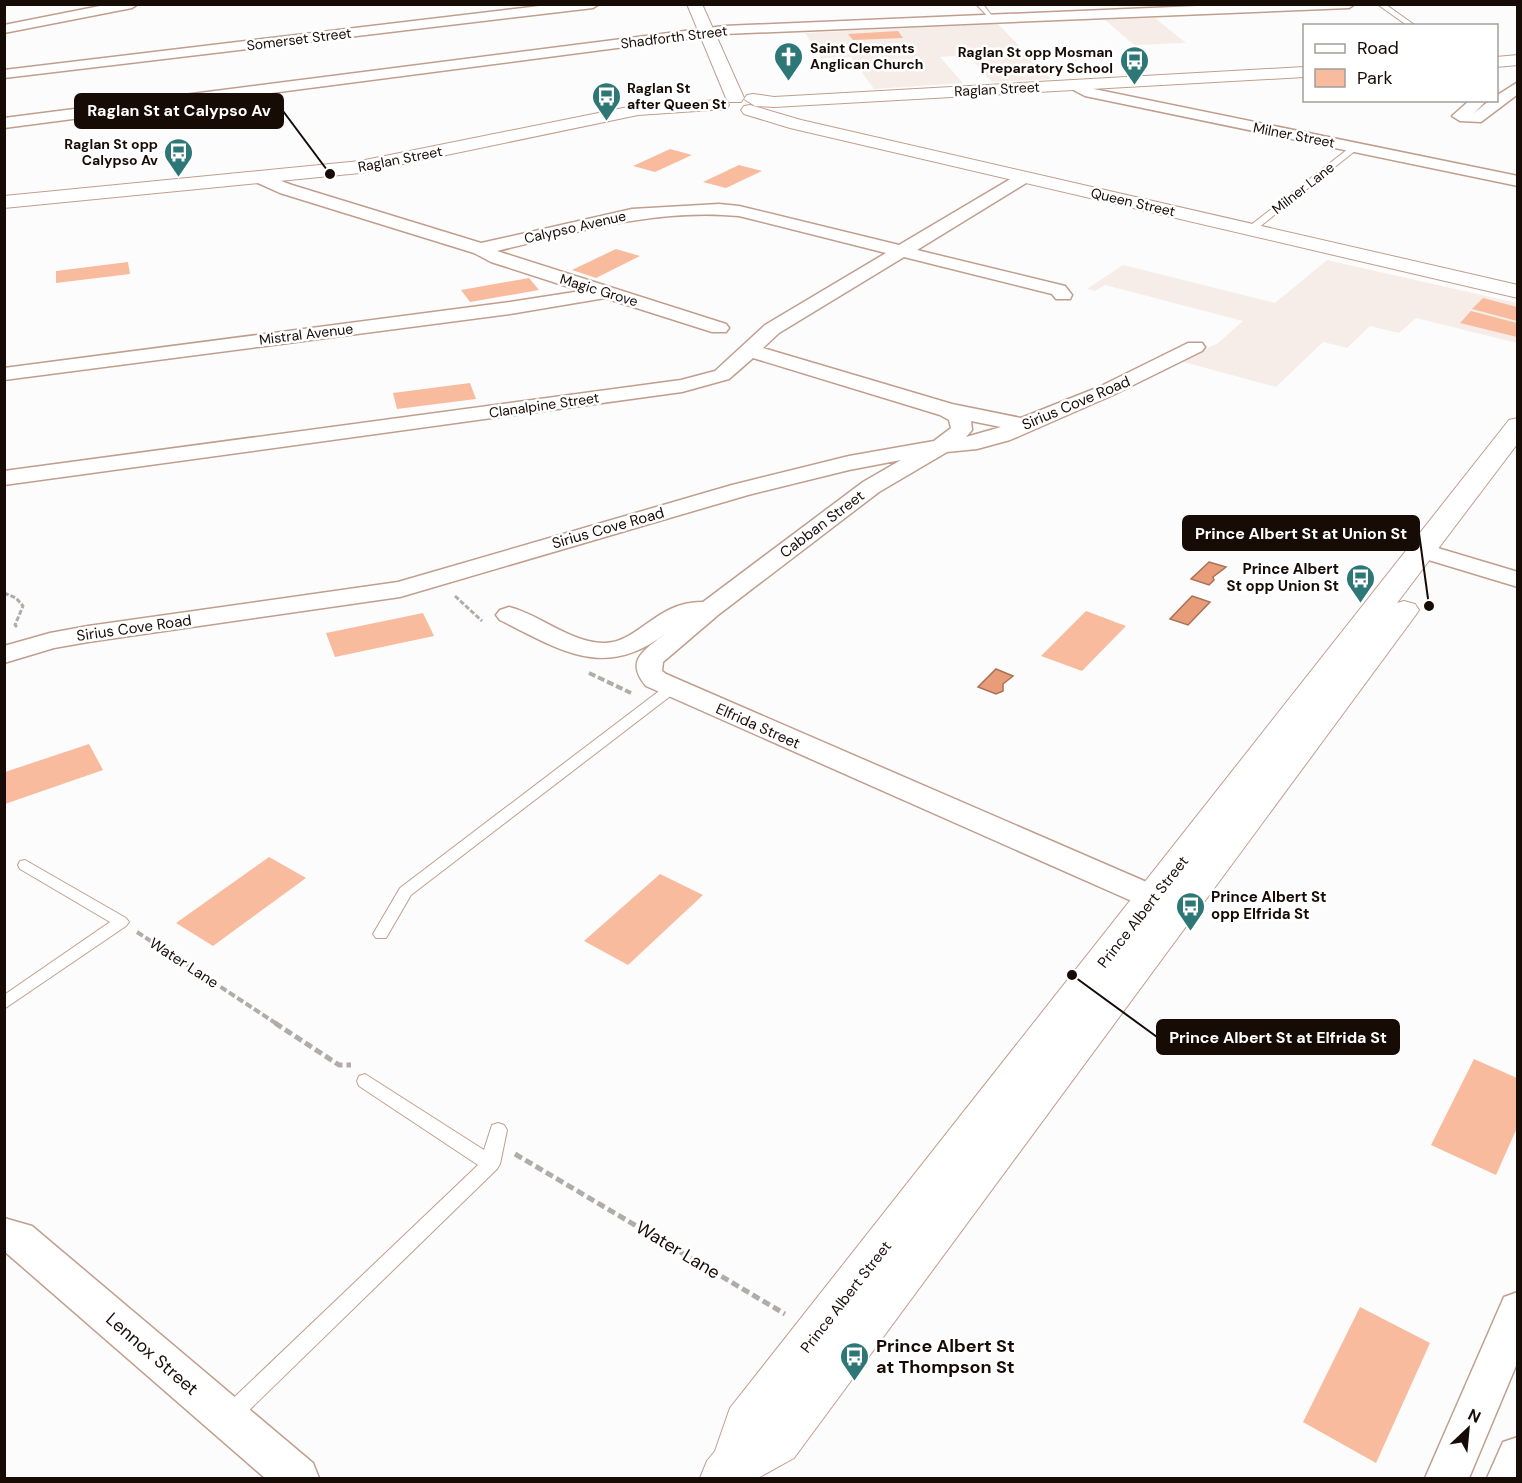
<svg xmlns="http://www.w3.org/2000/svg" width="1522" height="1483" font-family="'DM Sans',sans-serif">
	<rect width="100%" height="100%" fill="#fcfcfc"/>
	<g fill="#f6ede9">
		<polygon points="1155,18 1186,43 1134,45 1105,20"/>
		<polygon points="998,24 1051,79 992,82 968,55 940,57 963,83 874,89 851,57 821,58 805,33"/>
		<polygon points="1327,260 1517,303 1517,343 1416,318 1399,333 1370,326 1347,348 1323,342 1276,387 1180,361 1218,343 1243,321 1105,285 1095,291 1087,289 1123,265 1275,303"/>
	</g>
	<g fill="#f9bb9e">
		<polygon points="898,31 903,38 853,40 848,34"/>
		<polygon points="670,149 692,155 655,172 633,166"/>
		<polygon points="739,165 762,171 726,188 703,182"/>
		<polygon points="616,249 640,256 596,278 572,270"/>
		<polygon points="128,262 130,274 56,283 56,271"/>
		<polygon points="529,278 539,290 470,302 461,290"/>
		<polygon points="1483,298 1517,307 1517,321 1472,309"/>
		<polygon points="1471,311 1517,323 1517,337 1460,323"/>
		<polygon points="470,383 476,399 397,409 393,393"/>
		<polygon points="1086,611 1126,626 1082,671 1041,656"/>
		<polygon points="423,613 434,636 335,657 326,633"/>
		<polygon points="89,744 103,770 5,804 5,772"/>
		<polygon points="269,857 306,878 213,946 176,923"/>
		<polygon points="660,874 703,895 628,965 584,941"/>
		<polygon points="1474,1059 1517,1078 1517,1128 1496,1175 1431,1145"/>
		<polygon points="1360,1307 1430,1343 1376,1463 1303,1422"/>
	</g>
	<g fill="#e99c78" stroke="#aa7056" stroke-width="1.5">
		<polygon points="1209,562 1226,567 1213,577 1214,580 1209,585 1191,579"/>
		<polygon points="1192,596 1210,602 1188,625 1170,619"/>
		<polygon points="996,669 1013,676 1003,684 1003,691 996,694 978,687"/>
	</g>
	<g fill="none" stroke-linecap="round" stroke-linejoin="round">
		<defs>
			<g id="lane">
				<polygon points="976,4 983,4 995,20 991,20"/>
				<polygon points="1377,4 1385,4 1416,26 1408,26"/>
				<polygon points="1353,145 1360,147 1253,232 1247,232 1247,228"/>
				<polygon points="672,684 678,688 677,691 411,895 386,938 376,938 373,934 400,888 667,685"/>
				<polygon points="25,860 126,918 129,922 126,926 4,1009 4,995 110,922 20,869 18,865 20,861"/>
				<polygon points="365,1074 484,1150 492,1125 498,1123 504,1125 507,1130 500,1164 497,1169 237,1422 230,1424 223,1422 220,1415 223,1408 478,1165 359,1086 357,1081 359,1076"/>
			</g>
			<g id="street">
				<polygon points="110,4 138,4 132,8 4,33 4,25"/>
				<polygon points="556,4 599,4 593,8 4,78 4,70"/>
				<polygon points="1244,4 1355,4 1349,8 724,34 4,128 4,118 724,26"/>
				<polygon points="1071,81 1089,88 1518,176 1518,186 1085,96 1064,85 1066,82"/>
				<polygon points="1518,82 1518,94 1481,122 1460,121 1452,116 1470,100 1487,100 1473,114 1490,100 1496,100 1496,96"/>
				<path d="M257,172L292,185L481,243L632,209L719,204L739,206L899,245L1019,174H1031L1033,177L1031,180L917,250L1065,286L1072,295L1070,299H1056L1052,294L904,257L779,333L763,348L952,404L1021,418L1099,387L1188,343H1202L1205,347L1202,351L1113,395L1010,440L977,449L947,452L879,492L718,615L663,662L662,671L666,674L1165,890L1170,898L1165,906L1154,909L1143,906L646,686C624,660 645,650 666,633C605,681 560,650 500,620L496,615L500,610L509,607C541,615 569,642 603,643C638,644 656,601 703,602L863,482L901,460L849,470L748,495L400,597L88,642L54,648L4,663V646L50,633L88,626L398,582L732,485L849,456L934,441L951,428L949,420L940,415L753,358L729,379L682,392L4,485V471L681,380L715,371L765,325L886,253L739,216C657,208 576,232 497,251L726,324L729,328L726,332H712L605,298L510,314L4,380V368L510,302L581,291L491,262L474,253L280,193L251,180L249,177L251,174ZM971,421L1001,427L966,437L972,430Z"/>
				<polygon points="1421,543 1518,572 1518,587 1412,555 1409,550 1412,545"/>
				<polygon points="4,1218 32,1226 313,1463 319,1478 265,1478 4,1251"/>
				<polygon points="1518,1292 1518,1361 1469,1478 1425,1478 1504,1297"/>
				<polygon points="1518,1437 1518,1478 1487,1478 1503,1442"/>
			</g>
			<g id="secondary">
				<polygon points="687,4 702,4 744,98 741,102 729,102 726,98"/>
				<polygon points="1518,55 1518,65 1496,67 1496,57"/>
				<polygon points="1304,67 1304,77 774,107 755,106 744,99 747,95 753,94 774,97"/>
				<polygon points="720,100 726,101 729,105 726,109 638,115 360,173 4,208 4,196 360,161 638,105"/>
				<polygon points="750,105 801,120 1518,285 1518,298 790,128 744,114 741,110 744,106"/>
				<polygon points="1518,418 1518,443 1397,603 1404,601 1415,604 1419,610 1415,616 794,1458 758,1478 700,1478 707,1461 715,1451 730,1408 1509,420"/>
			</g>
		</defs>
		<use href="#lane" stroke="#c09e8e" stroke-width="2"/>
		<use href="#street" stroke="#c09e8e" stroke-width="3"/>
		<use href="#secondary" stroke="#c09e8e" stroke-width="2"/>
		<g stroke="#b0acaa" stroke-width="3" stroke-dasharray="5 2" stroke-linecap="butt">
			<polyline points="4,593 16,598 23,606 15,625 17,627"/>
			<polyline points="455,596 482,621"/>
		</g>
		<g stroke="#b0acaa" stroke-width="4" stroke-dasharray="7 3" stroke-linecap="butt">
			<polyline points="589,673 631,693"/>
			<polyline points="137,932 277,1024"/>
		</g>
		<g stroke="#b0acaa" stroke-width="5" stroke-dasharray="8 4" stroke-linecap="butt">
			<polyline points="275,1023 339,1065 351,1065"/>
			<polyline points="515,1154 785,1314"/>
		</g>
		<use href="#lane" fill="#fff" fill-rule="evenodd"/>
		<use href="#street" fill="#fff" fill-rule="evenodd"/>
		<use href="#secondary" fill="#fff" fill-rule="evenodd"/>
	</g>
	<defs>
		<symbol id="church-pin" viewBox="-11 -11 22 30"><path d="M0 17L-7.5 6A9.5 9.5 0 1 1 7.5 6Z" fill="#2d7777" stroke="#fff"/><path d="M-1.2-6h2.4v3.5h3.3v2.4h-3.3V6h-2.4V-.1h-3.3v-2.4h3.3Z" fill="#fff"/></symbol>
		<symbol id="bus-pin" viewBox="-11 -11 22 30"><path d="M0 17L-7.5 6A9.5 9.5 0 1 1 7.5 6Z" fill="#2d7777" stroke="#fff"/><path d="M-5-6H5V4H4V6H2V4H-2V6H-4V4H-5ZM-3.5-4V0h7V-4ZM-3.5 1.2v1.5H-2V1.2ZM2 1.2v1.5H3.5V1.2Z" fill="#fff"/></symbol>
	</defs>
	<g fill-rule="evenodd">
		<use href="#church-pin" x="772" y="40" width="33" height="45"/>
		<use href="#bus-pin" x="1118" y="44" width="33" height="45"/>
		<use href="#bus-pin" x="590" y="80" width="33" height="45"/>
		<use href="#bus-pin" x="162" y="136" width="33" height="45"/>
		<use href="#bus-pin" x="1344" y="562" width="33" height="45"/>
		<use href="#bus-pin" x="1174" y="890" width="33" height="45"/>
		<use href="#bus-pin" x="838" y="1340" width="33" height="45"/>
	</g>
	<g text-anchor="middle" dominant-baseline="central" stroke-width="5" stroke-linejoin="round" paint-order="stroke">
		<g font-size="14" fill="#170b06" stroke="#fff">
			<text transform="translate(674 37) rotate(-7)">Shadforth Street</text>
			<text transform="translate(299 39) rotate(-7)">Somerset Street</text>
			<text transform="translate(997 89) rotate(-3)">Raglan Street</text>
			<text transform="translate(1294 135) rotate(11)">Milner Street</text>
			<text transform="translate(400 159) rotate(-11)">Raglan Street</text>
			<text transform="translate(1303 188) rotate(-38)">Milner Lane</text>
			<text transform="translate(1133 202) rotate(13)">Queen Street</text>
			<text transform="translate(575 227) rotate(-13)">Calypso Avenue</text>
			<text transform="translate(599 290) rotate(17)">Magic Grove</text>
			<text transform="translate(306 334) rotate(-7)">Mistral Avenue</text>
			<text transform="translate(544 405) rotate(-8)">Clanalpine Street</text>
		</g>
		<g font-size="14" font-weight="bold" fill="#170b06" stroke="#fff" text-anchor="start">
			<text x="810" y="48">Saint Clements<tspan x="810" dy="16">Anglican Church</tspan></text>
			<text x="1113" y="52" text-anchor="end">Raglan St opp Mosman<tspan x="1113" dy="16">Preparatory School</tspan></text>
			<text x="627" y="88">Raglan St<tspan x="627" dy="16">after Queen St</tspan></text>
			<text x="158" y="144" text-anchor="end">Raglan St opp<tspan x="158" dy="16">Calypso Av</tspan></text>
		</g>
		<g font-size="15" fill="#170b06" stroke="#fff">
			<text transform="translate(1076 403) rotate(-23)">Sirius Cove Road</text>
			<text transform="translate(822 524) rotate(-37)">Cabban Street</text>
			<text transform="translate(608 528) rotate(-16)">Sirius Cove Road</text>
			<text transform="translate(134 628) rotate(-8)">Sirius Cove Road</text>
			<text transform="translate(758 726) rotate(24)">Elfrida Street</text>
			<text transform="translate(1143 912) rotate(-52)">Prince Albert Street</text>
			<text transform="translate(184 963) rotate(33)">Water Lane</text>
			<text transform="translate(846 1297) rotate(-52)">Prince Albert Street</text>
		</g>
		<g font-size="15" font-weight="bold" fill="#170b06" stroke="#fff" text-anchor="end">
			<text x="1339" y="569">Prince Albert<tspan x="1339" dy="17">St opp Union St</tspan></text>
			<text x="1211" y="897" text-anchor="start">Prince Albert St<tspan x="1211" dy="17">opp Elfrida St</tspan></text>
		</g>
		<g font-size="18" fill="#170b06" stroke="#fff">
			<text transform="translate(678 1250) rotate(31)">Water Lane</text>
			<text transform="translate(152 1354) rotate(41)">Lennox Street</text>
		</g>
		<g font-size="18" font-weight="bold" fill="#170b06" stroke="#fff" text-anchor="start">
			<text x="876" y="1346">Prince Albert St<tspan x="876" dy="21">at Thompson St</tspan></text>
		</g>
	</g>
	<path fill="none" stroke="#170b06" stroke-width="2" d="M330 174L283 111M1429 606L1419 533M1072 975L1157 1037"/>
	<g fill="#170b06" stroke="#fff" stroke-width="2">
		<circle cx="330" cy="174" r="6"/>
		<circle cx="1429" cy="606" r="6"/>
		<circle cx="1072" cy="975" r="6"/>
	</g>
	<g fill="#170b06" stroke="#170b06" stroke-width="2">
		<rect x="75" y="94" width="208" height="34" rx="6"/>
		<rect x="1183" y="516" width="236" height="34" rx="6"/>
		<rect x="1157" y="1020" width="242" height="34" rx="6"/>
	</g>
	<g font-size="16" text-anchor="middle" font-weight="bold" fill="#fff">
		<text x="179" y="116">Raglan St at Calypso Av</text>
		<text x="1301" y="539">Prince Albert St at Union St</text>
		<text x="1278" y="1043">Prince Albert St at Elfrida St</text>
	</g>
	<rect width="1522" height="1483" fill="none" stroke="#170b06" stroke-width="12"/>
	<rect x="1303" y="24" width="195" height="78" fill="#ffffff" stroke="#a29d9b" stroke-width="1.5"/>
	<rect x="1315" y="44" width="30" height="9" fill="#ffffff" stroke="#a29d9b" stroke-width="1.5"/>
	<text x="1357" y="54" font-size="18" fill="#170b06">Road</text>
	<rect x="1315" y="69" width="30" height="18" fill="#f9bb9e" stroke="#a29d9b" stroke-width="1.5"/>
	<text x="1357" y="84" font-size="18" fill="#170b06">Park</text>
	<g transform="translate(1468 1429) rotate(26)" stroke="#ffffff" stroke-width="4.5" paint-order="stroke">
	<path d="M0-4.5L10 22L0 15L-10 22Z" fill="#170b06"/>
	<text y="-9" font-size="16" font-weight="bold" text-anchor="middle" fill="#170b06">N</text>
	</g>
</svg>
